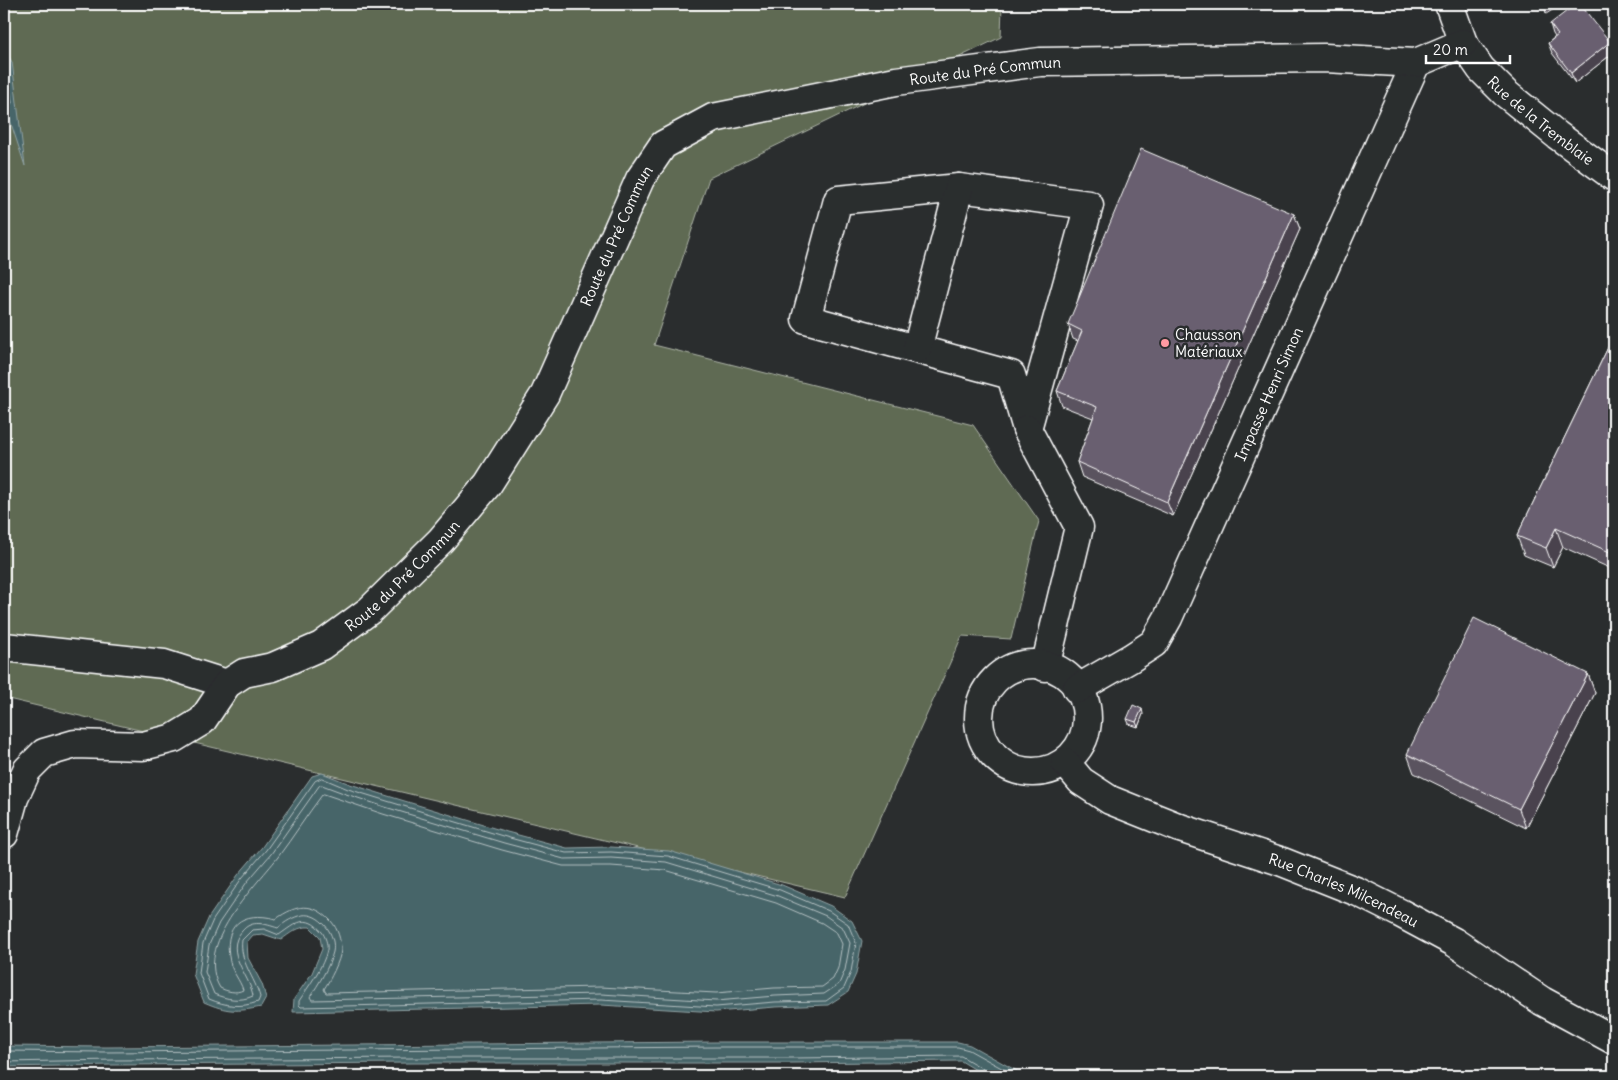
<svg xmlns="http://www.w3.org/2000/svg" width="1618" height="1080" font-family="Delius,sans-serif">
	<rect width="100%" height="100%" fill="#2a2d2e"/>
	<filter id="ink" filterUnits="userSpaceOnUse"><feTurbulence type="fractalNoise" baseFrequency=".02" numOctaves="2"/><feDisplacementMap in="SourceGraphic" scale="10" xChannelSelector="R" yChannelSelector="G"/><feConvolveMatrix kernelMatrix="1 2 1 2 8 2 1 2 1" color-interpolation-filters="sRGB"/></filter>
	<g filter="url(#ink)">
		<polygon fill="#5e6a52" stroke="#aeb4a8" points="4,4 1002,4 1001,37 709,178 654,345 973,425 1039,521 1011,639 962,636 845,897 4,698"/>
		<g fill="#476569" stroke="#91a3a5">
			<polygon points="4,49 12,62 25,166 4,102"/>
			<path d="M322,773L350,784L388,796L507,832L567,848L611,847L669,851L782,885L831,906L852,921L862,941L856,974L848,992L828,1005L775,1007L716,1012L601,1005L293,1012L294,999L312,973L322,949L320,937L310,927C299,926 290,933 281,940L263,934L253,935L247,942L248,958L262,984L266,998L261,1007C237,1012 227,1012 204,1002L193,974L198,942L209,917L238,875L262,847L312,776Z"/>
			<polygon points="716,1042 958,1042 970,1045 1026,1076 986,1076 961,1061 793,1063 415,1063 114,1065 4,1067 4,1046 106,1047"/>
		</g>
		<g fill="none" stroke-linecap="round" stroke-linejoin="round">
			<g stroke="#b5c1c3" stroke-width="1">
				<polyline points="4,58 7,64 12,103 10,105 4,104"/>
				<path d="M322,778L348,789L387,801L506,837L566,853L611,852L668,856L780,890L829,911L848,924L856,943L851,972L844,988L826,1001L775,1002L716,1007L601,1000L301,1007L299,1005V1001C308,987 324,966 327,950C328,944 325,936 322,932C306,913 296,923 279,935L264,929L252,930L242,940C239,961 255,978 260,997L258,1002C240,1008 226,1006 209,999L199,973L203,943L213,920L242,878L266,850L315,781Z"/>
				<path d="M322,785L346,794L385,807L504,843L564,859L611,858L666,862L778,896L826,916L843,928L850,943L845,970L839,984L824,994L775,996L716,1001L601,994L312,1000L310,997C319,983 329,968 333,952C337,935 320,912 302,915C293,917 285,922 278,928C265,924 252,919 242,931C223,952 250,975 253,996C240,1002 226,999 214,994L205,972L209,945L219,923L247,882L271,854L319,786Z"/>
				<path d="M324,794L383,814L502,850L563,866H611L665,870L776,903L822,923L837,933L842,944L838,968L833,979L822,987L774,988L716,993L600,987L326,993L324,989C330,980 340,961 341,950C341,940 338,929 331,921C313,902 297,904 276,919C242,910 222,925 230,962C232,972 240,980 243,990C236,994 226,991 220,988C194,945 253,889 278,857C293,837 307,815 322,795Z"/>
				<polyline points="4,1051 106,1052 716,1047 958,1047 969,1050 1016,1076"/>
				<polyline points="4,1062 114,1060 414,1058 793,1058 961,1056 985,1070 988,1076"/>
			</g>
			<defs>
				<g id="minor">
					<path id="s1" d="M1449,4L1463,43L1481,69L1505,93L1557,135L1614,177"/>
					<polygon points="959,188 1089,205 1027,429 1011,375 806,319 838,200"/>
					<polyline points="917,349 959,188"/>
					<polyline points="1027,429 1079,527 1045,667"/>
					<polyline points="4,647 164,664 227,684"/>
					<circle cx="1033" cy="718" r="54"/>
					<path id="s2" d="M1077,689L1131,658L1154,643L1168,618L1416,63"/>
					<path id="s3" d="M1065,762L1081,781L1110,800L1180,828L1280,861L1358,892L1400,913L1454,942L1542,1001L1614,1040"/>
					<path id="s4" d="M4,834L14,798L27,770L44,753L75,744L143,746L174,738L202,721L227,684L244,673L273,667L321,646L370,610L441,540L488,484L545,394L640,179L663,145L713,118L896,81L1040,62L1325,58L1416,63L1463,43"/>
				</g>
			</defs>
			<use href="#minor" stroke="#fff" stroke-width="31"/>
			<use href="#minor" stroke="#2a2d2e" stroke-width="28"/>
		</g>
		<g fill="#5a525f" stroke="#fff">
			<polygon points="1550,24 1613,53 1575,83 1552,53 1548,43 1555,37 1553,34"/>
			<polygon points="1294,214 1300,229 1173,516 1082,477 1077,462 1093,418 1062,406 1057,391 1078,341 1073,339 1068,324"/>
			<polygon points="1614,335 1614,570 1563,547 1553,567 1524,555 1517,536"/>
			<polygon points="1588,674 1595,693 1526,828 1414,773 1407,754"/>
			<polygon points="1143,714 1138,727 1129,724 1127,719"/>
		</g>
		<g fill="#4a424e" stroke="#fff">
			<polygon points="1552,4 1562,4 1546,14 1545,8"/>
			<polygon points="1610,42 1613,53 1575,83 1571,73"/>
			<polygon points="1294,214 1300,229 1173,516 1167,502"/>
			<polygon points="1614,513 1614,530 1611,520"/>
			<polygon points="1556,528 1563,547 1553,567 1546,548"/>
			<polygon points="1588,674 1595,693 1526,828 1519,809"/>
			<polygon points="1142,709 1143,714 1138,727 1136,722"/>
		</g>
		<g fill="#695f6f" stroke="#fff">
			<polygon points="1542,4 1552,4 1545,8"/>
			<polygon points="1576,4 1580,4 1610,42 1571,73 1548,43 1558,35 1550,24"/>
			<polygon points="1141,149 1294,214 1167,502 1077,462 1097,407 1057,391 1082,331 1068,324"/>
			<polygon points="1614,335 1614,513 1611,520 1614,522 1614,554 1556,528 1546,548 1517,536"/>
			<polygon points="1474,618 1588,674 1519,809 1407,754"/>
			<polygon points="1133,705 1142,709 1136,722 1127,719"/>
		</g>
	</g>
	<circle fill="#ff9aa2" stroke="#2a2d2e" stroke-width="2" cx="1165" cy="343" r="5"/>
	<g text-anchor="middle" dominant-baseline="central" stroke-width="5" stroke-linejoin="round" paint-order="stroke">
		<g font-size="15" fill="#fff" stroke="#2a2d2e">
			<text stroke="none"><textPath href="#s4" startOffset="1354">Route du Pré Commun</textPath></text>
			<text stroke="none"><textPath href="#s1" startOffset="152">Rue de la Tremblaie</textPath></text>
			<text stroke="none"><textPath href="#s4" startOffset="918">Route du Pré Commun</textPath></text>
			<text stroke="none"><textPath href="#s2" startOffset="364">Impasse Henri Simon</textPath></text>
			<text stroke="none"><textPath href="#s4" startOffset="512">Route du Pré Commun</textPath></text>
			<text stroke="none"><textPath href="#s3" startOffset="310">Rue Charles Milcendeau</textPath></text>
		</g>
		<g font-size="15" fill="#fff" stroke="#2a2d2e" text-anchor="start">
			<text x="1175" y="334">Chausson<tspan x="1175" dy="17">Matériaux</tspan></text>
		</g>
	</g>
	<rect width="1618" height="1080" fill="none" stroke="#2a2d2e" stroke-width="20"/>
	<rect x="10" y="10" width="1598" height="1060" fill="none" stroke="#fff" stroke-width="2" filter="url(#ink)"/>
	<path d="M1426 55v8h84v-8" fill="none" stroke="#ffffff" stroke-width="2.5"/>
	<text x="1433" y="55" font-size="15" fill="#ffffff" stroke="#2a2d2e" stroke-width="4" paint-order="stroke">20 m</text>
</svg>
